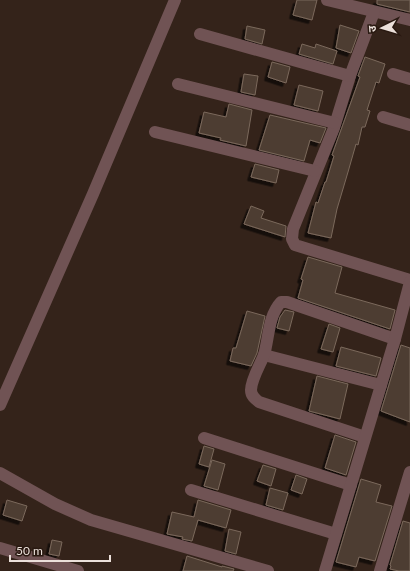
<svg xmlns="http://www.w3.org/2000/svg" width="410" height="571" font-family="Lato,'Noto Sans Devanagari',sans-serif">
	<defs>
		<filter id="shadow"><feDropShadow dx="-3.5" dy="3.5" stdDeviation="0" flood-color="#0009"/></filter>
	</defs>
	<rect width="100%" height="100%" fill="#34231a"/>
	<g fill="#4d3d31" stroke="#7b695c" filter="url(#shadow)">
		<polygon points="297,0 317,0 312,20 293,15"/>
		<polygon points="377,0 410,0 410,12 377,4"/>
		<polygon points="340,25 359,31 351,53 336,48"/>
		<polygon points="247,26 265,30 262,44 245,39"/>
		<polygon points="302,44 315,48 316,44 337,51 333,64 299,54"/>
		<polygon points="365,57 385,64 379,83 376,82 367,110 370,111 365,127 362,127 358,145 356,144 348,172 337,209 331,238 308,233 316,202 318,203 325,182 326,182 334,156 332,155 360,77 358,76"/>
		<polygon points="272,62 290,67 286,83 268,77"/>
		<polygon points="244,74 258,76 255,95 241,92"/>
		<polygon points="299,85 323,91 318,111 294,105"/>
		<polygon points="229,104 252,110 246,146 220,140 221,138 199,133 204,112 226,117"/>
		<polygon points="270,115 326,128 320,143 310,140 304,161 259,150"/>
		<polygon points="255,164 279,170 276,183 251,177"/>
		<polygon points="251,206 264,211 261,218 286,226 285,237 244,224"/>
		<polygon points="308,257 342,267 335,293 395,310 390,329 298,298 303,280 301,279"/>
		<polygon points="285,310 294,312 289,331 277,328 280,317"/>
		<polygon points="247,311 265,316 257,353 251,366 230,361 233,348 236,348"/>
		<polygon points="329,324 340,328 333,352 321,349"/>
		<polygon points="401,345 410,348 410,422 381,411"/>
		<polygon points="341,347 381,358 376,376 336,366"/>
		<polygon points="317,376 348,384 340,419 309,411"/>
		<polygon points="335,435 356,442 346,475 325,468"/>
		<polygon points="204,446 214,449 209,467 199,464"/>
		<polygon points="212,460 225,464 218,490 204,486"/>
		<polygon points="263,465 276,469 271,486 257,481"/>
		<polygon points="296,475 307,479 302,494 291,490"/>
		<polygon points="361,479 381,485 376,502 392,506 375,561 359,557 356,567 336,562"/>
		<polygon points="270,488 288,493 283,510 266,505"/>
		<polygon points="7,500 27,506 22,521 3,515"/>
		<polygon points="198,500 231,510 226,528 198,520 192,541 182,539 183,537 167,534 172,512 194,517"/>
		<polygon points="403,521 410,523 410,571 399,571 390,569 391,566 390,565"/>
		<polygon points="229,529 241,532 236,554 225,551"/>
		<polygon points="52,540 62,542 59,556 49,554"/>
		<polygon points="187,556 222,567 222,566 234,569 233,571 183,571"/>
	</g>
	<g fill="none" stroke-linecap="round" stroke-linejoin="round">
		<g stroke="#705354" stroke-width="12">
			<polyline points="327,0 410,20"/>
			<polyline points="374,12 350,76 334,128 293,229 292,239 295,245 308,249 410,280"/>
			<polyline points="200,34 350,76"/>
			<polyline points="393,74 410,79"/>
			<polyline points="178,84 335,123"/>
			<polyline points="383,117 410,125"/>
			<polyline points="155,132 315,171"/>
			<polyline points="264,355 381,385"/>
			<polyline points="0,405 93,194 175,0"/>
			<path d="M365,437L259,402C255,399 251,396 251,390C251,380 260,365 264,355C269,338 268,316 281,302H287L395,339"/>
			<polyline points="204,438 351,485"/>
			<polyline points="0,473 55,504 91,520 268,571"/>
			<polyline points="191,490 336,534"/>
			<polyline points="0,548 78,571"/>
			<polyline points="325,571 395,339 410,282"/>
			<polyline points="380,571 410,472"/>
		</g>
	</g>
	<g transform="translate(382 28) rotate(265)" stroke="#291911" stroke-width="3" paint-order="stroke">
	<path d="M0-3L7 15L0 10L-7 15Z" fill="#ebe0da"/>
	<text y="-6" font-size="11" font-weight="bold" text-anchor="middle" fill="#ebe0da">उ</text>
	</g>
	<path d="M10 555v6h100v-6" fill="none" stroke="#ebe0da" stroke-width="2"/>
	<text x="16" y="555" font-size="12" fill="#ebe0da" stroke="#291911" stroke-width="3" paint-order="stroke">50 m</text>
</svg>
